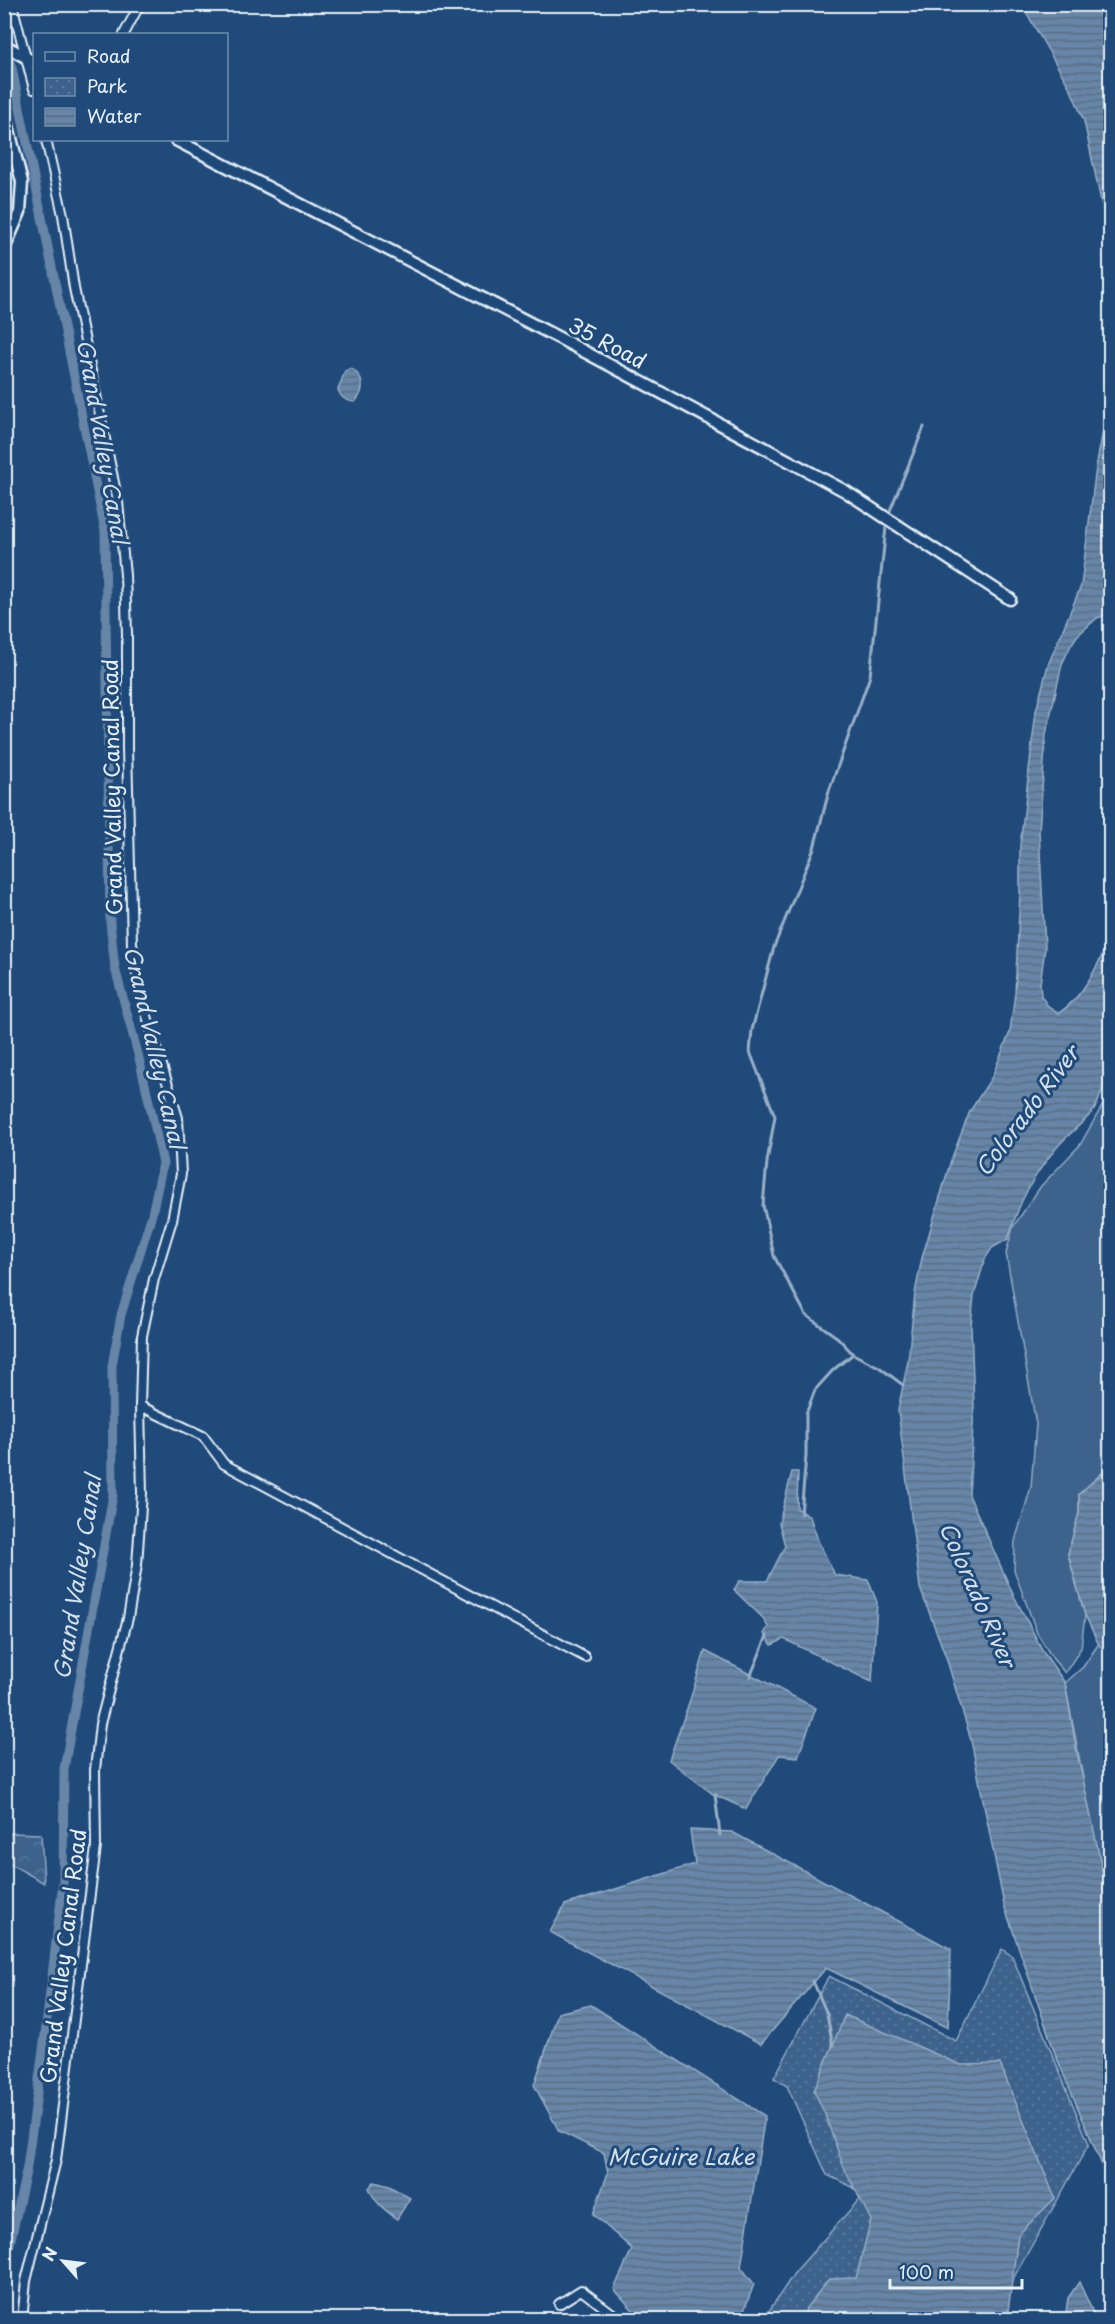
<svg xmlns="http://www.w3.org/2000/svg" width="1115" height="2324" font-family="'Playpen Sans',sans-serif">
	<defs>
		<pattern id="forest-crowns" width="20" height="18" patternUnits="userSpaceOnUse" patternTransform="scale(1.5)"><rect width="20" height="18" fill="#3c628c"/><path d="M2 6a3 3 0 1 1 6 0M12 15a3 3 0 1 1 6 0" fill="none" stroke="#58799d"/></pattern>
		<pattern id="park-dots" width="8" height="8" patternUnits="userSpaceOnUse" patternTransform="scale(1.5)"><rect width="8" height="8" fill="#3c628c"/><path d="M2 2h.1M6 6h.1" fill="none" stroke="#58799d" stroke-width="1.8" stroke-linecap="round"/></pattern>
		<pattern id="water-rules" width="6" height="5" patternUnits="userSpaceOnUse" patternTransform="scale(1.5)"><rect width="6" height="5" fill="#6685a7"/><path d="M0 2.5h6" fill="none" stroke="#596d82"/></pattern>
	</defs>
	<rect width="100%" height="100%" fill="#1f4a7a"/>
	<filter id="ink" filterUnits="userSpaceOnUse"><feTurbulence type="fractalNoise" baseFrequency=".0167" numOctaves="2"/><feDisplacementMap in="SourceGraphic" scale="12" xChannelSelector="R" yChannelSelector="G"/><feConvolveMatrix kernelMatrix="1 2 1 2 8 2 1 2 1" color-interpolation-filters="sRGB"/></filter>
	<g filter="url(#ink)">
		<g fill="#3c628c" stroke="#92aac2" stroke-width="1.5">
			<polygon points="1110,1092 1110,1466 1079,1494 1079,1513 1068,1554 1085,1615 1081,1648 1065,1673 1053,1659 1037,1633 1014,1570 1015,1541 1031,1487 1036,1424 1006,1253 1013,1227 1041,1186 1080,1145"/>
			<polygon points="1100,1642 1110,1651 1110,1888 1104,1877 1092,1825 1065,1683 1083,1667"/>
		</g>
		<polygon fill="url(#forest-crowns)" stroke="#92aac2" stroke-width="1.5" points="11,1833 41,1834 44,1883 5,1861 5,1847"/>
		<polygon fill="url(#park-dots)" stroke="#92aac2" stroke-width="1.5" points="1002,1949 1012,1956 1089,2144 1009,2286 1004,2319 763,2320 795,2272 865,2193 827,2175 787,2086 774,2078 829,1976 956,2041"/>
		<g fill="url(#water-rules)" stroke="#9ab0c7" stroke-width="1.5">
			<polygon points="1022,5 1094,5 1110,35 1110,277 1105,220 1084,121 1071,90"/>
			<path d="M1110,286V614L1097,618L1077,636L1071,645L1062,664L1046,734L1039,831L1045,948L1040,984L1041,996L1048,1006L1059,1013C1083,998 1099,963 1110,938V1072C1103,1083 1100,1101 1094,1110C1084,1123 1069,1133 1058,1146C1033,1175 1019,1202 1008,1239L992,1248L985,1259L974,1296L971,1325L974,1407L969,1495L1013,1594L1044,1653L1065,1683L1076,1747L1110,1906V2184L1056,2056L1004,1905L971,1740L946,1657L920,1588L898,1410L908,1361L915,1293L922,1258L951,1160L970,1111L992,1077L1010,1032L1015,993L1020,893V846L1036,711L1048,665L1081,586L1096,467L1103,431L1109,348Z"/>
			<path d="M351,368C364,377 366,390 355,402C346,401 342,399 338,390L345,371Z"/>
			<polygon points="1110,1466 1110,1655 1099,1645 1085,1615 1068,1554 1079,1513 1079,1494"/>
			<polygon points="792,1472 798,1472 797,1508 810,1517 819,1543 835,1575 868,1580 877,1602 872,1682 784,1639 772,1645 764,1634 768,1627 763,1618 734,1590 739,1581 767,1581 785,1546 779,1523"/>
			<polygon points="705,1651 816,1708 798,1757 779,1755 746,1809 713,1794 669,1760 691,1697"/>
			<polygon points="690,1830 732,1832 951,1949 948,2028 826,1968 761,2044 550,1932 565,1905 695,1864"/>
			<polygon points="591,2005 765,2116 741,2267 754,2284 741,2319 641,2319 614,2289 632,2249 593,2214 608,2173 604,2153 559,2131 534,2085 558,2013"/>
			<polygon points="845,2015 961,2065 1000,2064 1055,2198 1018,2235 1007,2319 803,2319 806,2308 829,2279 856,2278 871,2220 844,2168 824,2112 814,2091"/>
			<path d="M374,2182L389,2186L410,2198L397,2219C385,2210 375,2203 369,2188Z"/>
			<polygon points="1079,2282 1096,2319 1065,2319 1068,2298"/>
		</g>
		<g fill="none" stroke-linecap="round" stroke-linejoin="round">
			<g stroke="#9ab0c7" stroke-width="3">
				<polyline points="903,1385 879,1367 853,1354 838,1338 806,1315 774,1256 763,1205 767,1162 775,1116 750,1052 752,1030 774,947 814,848 829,791 870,676 887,518 924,427"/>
				<polyline points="801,1514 806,1456 806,1414 815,1390 833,1370 853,1354"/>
				<polyline points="750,1677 767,1636"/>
				<polyline points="715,1794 720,1835"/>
				<polyline points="813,1981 827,2014 833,2046"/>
			</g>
			<g stroke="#6685a7" stroke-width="9">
				<polyline points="4,43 12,68 105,531 110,922 115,968 139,1058 163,1163 152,1214 121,1315 112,1366 113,1495 64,1769 63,1882 45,2035 27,2167 4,2271"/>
				<polyline points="4,2082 8,2082"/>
			</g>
			<defs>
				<g id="street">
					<polyline points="12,4 34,89"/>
					<polyline points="124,34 140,4"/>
					<polyline points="140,1406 203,1436 224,1464 585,1657"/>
					<polyline points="559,2304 581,2290 621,2320"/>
					<polyline points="22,2320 26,2281 56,2160 96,1847 95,1770 100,1724 128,1618 137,1565 142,1493 140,1406 142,1336 154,1279 172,1220 181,1174 178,1118 140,993 132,944 127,749 127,633 125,575 118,502 74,288 63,215 46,140"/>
				</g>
				<g id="secondary">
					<polyline points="4,45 34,62"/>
					<polyline points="4,110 22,182 20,212 4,249"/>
					<polyline points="176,140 559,338 845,491 1010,599"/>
				</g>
			</defs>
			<use href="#street" stroke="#e8f1f8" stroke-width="12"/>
			<use href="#secondary" stroke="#e8f1f8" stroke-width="15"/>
			<use href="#street" stroke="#1f4a7a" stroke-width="8"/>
			<use href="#secondary" stroke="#1f4a7a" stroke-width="10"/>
		</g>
	</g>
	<g text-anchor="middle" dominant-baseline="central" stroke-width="6" stroke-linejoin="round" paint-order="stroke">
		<g font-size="21" fill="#e8f1f8" stroke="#1f4a7a">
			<text transform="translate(608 342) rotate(28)">35 Road</text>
			<text transform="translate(111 787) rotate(-91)">Grand Valley Canal Road</text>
			<text transform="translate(62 1956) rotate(-83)">Grand Valley Canal Road</text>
		</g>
		<g font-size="22" font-style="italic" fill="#d4e1ec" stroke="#1f4a7a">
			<text transform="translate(104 441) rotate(80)">Grand Valley Canal</text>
			<text transform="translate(156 1047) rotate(77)">Grand Valley Canal</text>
			<text transform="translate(1026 1110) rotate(-53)">Colorado River</text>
			<text transform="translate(76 1577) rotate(-81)">Grand Valley Canal</text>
			<text transform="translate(979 1594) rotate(66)">Colorado River</text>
			<text x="681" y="2155">McGuire Lake</text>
		</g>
	</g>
	<rect width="1115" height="2324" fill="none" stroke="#1f4a7a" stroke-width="24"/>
	<rect x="12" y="12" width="1091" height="2300" fill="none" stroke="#e8f1f8" stroke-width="2" filter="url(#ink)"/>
	<rect x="33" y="33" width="195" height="108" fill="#1f4a7a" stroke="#6f8dac" stroke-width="1.5"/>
	<rect x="45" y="52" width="30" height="9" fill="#1f4a7a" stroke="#6f8dac" stroke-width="1.5"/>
	<text x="87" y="63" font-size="18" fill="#e8f1f8">Road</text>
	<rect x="45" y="78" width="30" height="18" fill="url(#park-dots)" stroke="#6f8dac" stroke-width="1.5"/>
	<text x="87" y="93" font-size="18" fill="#e8f1f8">Park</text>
	<rect x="45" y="108" width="30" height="18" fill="url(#water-rules)" stroke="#6f8dac" stroke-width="1.5"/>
	<text x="87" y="123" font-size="18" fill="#e8f1f8">Water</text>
	<g transform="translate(63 2261) rotate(298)" stroke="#1f4a7a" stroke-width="4.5" paint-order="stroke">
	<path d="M0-4.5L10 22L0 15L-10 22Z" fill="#e8f1f8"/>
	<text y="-9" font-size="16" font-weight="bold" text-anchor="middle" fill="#e8f1f8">N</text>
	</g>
	<path d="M890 2279v9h132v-9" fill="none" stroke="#e8f1f8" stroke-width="3"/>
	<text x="899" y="2279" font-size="18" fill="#e8f1f8" stroke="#1f4a7a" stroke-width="4.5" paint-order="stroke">100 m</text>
</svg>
